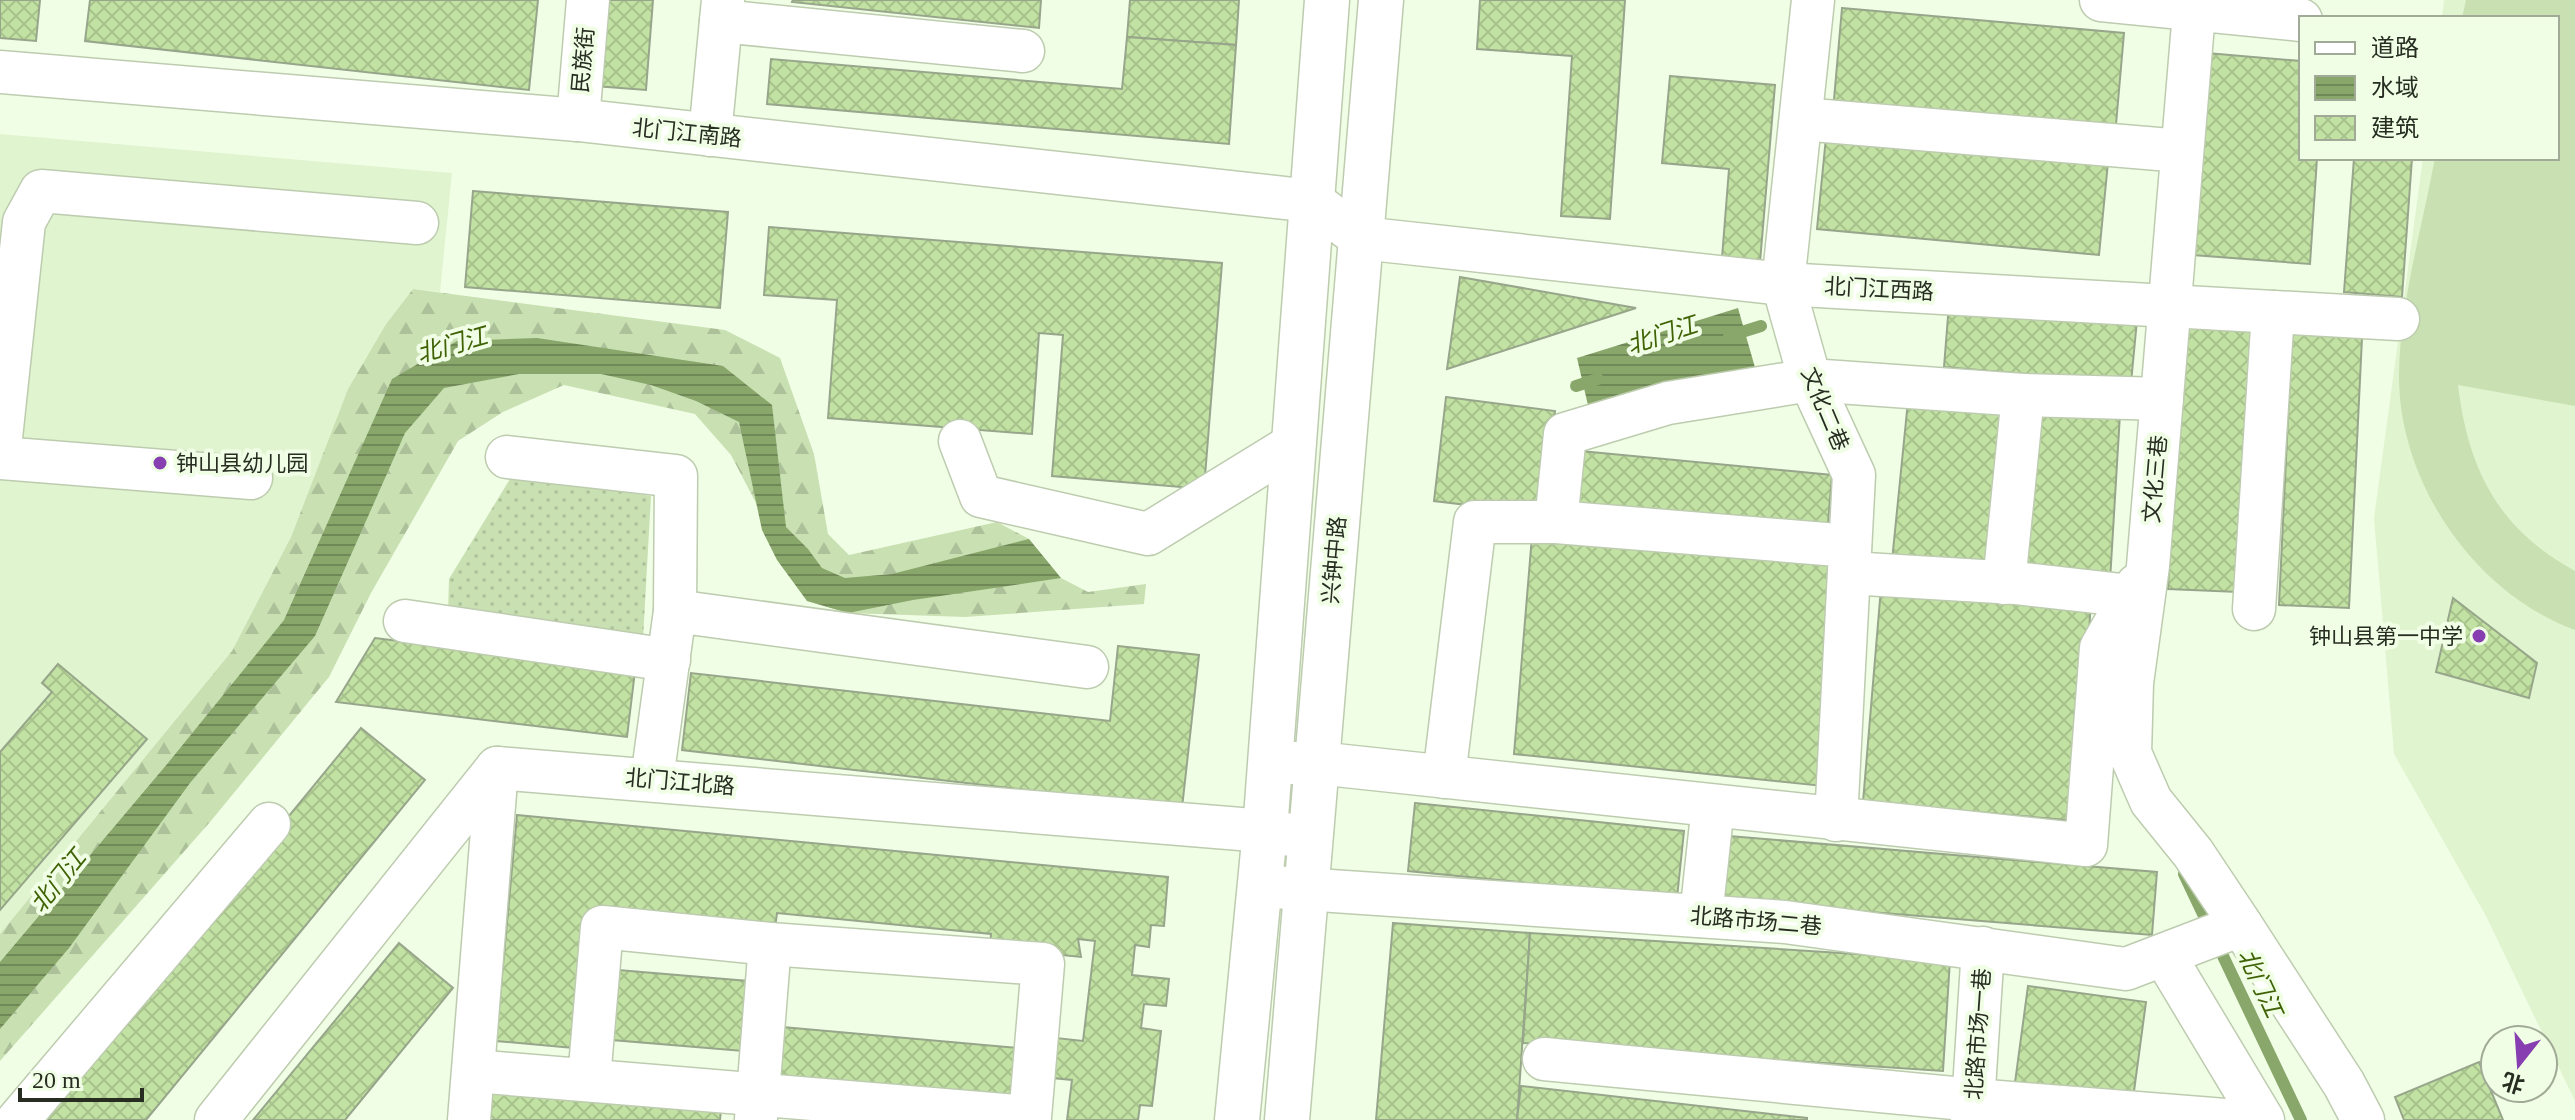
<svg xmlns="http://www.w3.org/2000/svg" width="2575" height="1120" font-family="'Times New Roman','Noto Sans SC',serif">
	<defs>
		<pattern id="grass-dots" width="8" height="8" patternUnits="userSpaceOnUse" patternTransform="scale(2)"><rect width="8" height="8" fill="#c8e0b2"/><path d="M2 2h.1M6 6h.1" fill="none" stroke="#acc099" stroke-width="1.8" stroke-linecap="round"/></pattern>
		<pattern id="forest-firs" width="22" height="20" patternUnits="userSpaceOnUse" patternTransform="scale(2)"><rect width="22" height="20" fill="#c8e0b2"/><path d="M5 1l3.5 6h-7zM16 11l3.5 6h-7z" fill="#acc099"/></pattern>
		<pattern id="water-rules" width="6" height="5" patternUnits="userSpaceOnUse" patternTransform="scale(2)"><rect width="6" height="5" fill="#89a76b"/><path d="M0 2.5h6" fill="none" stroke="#708858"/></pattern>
		<pattern id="building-cross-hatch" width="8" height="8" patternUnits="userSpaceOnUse" patternTransform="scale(2)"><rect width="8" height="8" fill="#c2e2a3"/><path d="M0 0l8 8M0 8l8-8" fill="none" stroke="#a7c28c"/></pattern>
	</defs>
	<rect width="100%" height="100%" fill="#f1fee6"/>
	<g fill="#e0f4cf">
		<polygon points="2444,0 2575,0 2575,1101 2486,916 2394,754 2374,518 2423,158 2557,158 2557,18 2442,18"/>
		<polygon points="0,134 452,173 440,292 413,289 386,324 348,389 291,537 232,651 0,934"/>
	</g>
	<polygon fill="url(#grass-dots)" points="513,474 651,496 643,639 448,613 449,579"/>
	<polygon fill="url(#forest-firs)" points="413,289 725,330 780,358 814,454 828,534 849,555 997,522 1029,539 1061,578 1088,592 1146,584 1144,604 965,617 848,613 807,601 731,455 695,414 564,385 503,412 458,441 371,593 329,677 210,822 0,1061 0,934 232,651 291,537 348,389 386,324"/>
	<path fill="#c8e0b2" d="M2466,0H2575V406L2458,385C2468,469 2498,529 2575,571V630C2474,593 2398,482 2399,374C2400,303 2422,228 2435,158H2557V18H2462Z"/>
	<g fill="url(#water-rules)">
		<polygon points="1738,308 1756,371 1590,414 1577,358"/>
		<polygon points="537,338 723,366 772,405 786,527 808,549 822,568 845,578 892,574 1029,539 1061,578 913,600 848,613 807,601 777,560 762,530 739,422 696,401 651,385 601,374 519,374 444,388 405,433 315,636 190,783 69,948 0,1029 0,962 168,763 284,620 392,379 457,341"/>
	</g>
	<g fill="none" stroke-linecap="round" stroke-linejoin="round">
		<g stroke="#89a76b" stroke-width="12">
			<polyline points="1729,336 1761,326"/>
			<polyline points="1576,386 1598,379"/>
			<polyline points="2184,874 2301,1120"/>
		</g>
	</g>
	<g fill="url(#building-cross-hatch)" stroke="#97a68a" stroke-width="2">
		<polygon points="0,0 40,0 36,41 0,38"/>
		<polygon points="90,0 538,0 529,90 85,41"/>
		<polygon points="602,0 653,0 646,90 595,86"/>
		<polygon points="793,0 1041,0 1039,28 792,2"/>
		<polygon points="1130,0 1239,0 1236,45 1127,37"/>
		<polygon points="1480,0 1625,0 1610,219 1561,216 1572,56 1477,49"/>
		<polygon points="1842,8 2124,33 2115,136 1833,111"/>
		<polygon points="1127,37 1236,45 1229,144 767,104 771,59 1122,89"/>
		<polygon points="2195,52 2301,61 2301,158 2317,158 2310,264 2180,254"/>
		<polygon points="1670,76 1775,85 1760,262 1722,258 1729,169 1662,163"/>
		<polygon points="1827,127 2109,152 2099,255 1817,229"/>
		<polygon points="2354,158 2412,158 2402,297 2344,292"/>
		<polygon points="473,191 728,212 720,308 465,287"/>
		<polygon points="769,227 1222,263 1204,489 1052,476 1063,335 1039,333 1032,434 828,418 837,300 764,295"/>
		<polygon points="1460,277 1636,308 1447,369"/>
		<polygon points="1949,304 2137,320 2131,383 1944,367"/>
		<polygon points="2181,318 2251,322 2238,592 2168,589"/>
		<polygon points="2292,334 2362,338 2349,608 2279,605"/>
		<polygon points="1446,397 1555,411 1543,514 1434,501"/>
		<polygon points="1908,401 2002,410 1991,577 1892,561"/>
		<polygon points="2037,408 2120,414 2110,581 2026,575"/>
		<polygon points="1570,450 1832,475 1827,535 1564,511"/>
		<polygon points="1532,536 1839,566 1823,786 1514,754"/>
		<polygon points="1881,588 2091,599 2078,821 1863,802"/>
		<polygon points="2453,598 2537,663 2529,698 2436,672"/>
		<polygon points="375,638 635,671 627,737 336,702"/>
		<polygon points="1118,646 1199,655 1182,808 682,750 691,673 1110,721"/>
		<polygon points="58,664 147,739 0,910 0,752 52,692 42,683"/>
		<polygon points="361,728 425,780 146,1120 40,1120"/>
		<polygon points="1415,803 1684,831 1677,898 1408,871"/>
		<polygon points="517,815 1168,877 1164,926 1151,925 1149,947 1135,945 1132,975 1169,979 1166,1006 1144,1004 1141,1028 1161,1031 1152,1106 1140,1105 1138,1120 1067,1120 1072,1080 1043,1077 1047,1037 1083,1041 1095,941 1078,939 1081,957 990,948 991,934 777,913 775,929 590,910 573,1048 496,1041"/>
		<polygon points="1729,836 2157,872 2152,935 1724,900"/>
		<polygon points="1393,923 1530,933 1517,1120 1376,1120"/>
		<polygon points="1530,933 1950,960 1943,1071 1523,1043"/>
		<polygon points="399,943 453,988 345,1120 253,1120"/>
		<polygon points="618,970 760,982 755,1052 612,1040"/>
		<polygon points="2028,986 2146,1002 2132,1106 2014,1090"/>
		<polygon points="771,1026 1029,1049 1024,1102 766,1079"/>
		<polygon points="2479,1062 2503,1120 2404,1120 2395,1097"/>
		<polygon points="1521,1086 1807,1118 1807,1120 1517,1120"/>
		<polygon points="490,1088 721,1109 720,1120 487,1120"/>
	</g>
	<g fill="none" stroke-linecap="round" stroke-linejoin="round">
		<defs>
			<g id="minor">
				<polyline points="1813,0 1783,284 1810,380 1854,475 1836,820"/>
				<polyline points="2101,0 2301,20"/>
				<polyline points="2195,0 2148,566 2132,683 2130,753 2151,801 2193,853 2241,925 2344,1084 2363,1120"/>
				<polyline points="721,21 1023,51"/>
				<polyline points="0,72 578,120 1312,201 1361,238 1783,284 2398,319"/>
				<polyline points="1801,119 2182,151"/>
				<polyline points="578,120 588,0"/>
				<polyline points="710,135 723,0"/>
				<polyline points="960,441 981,496 1148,534 1294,444"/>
				<polyline points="0,447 24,222 41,191 417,223"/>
				<polyline points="507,457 676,476 675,611"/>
				<polyline points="0,458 251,478"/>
				<polyline points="1556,522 1565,434 1668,403 1810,380 2023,395 2162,399"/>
				<polyline points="1849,573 2015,583 2131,596"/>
				<polyline points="2004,583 2023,395"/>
				<polyline points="2254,609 2273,312"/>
				<polyline points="405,621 669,660"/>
				<polyline points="1270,763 1317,763 2086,845 2101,648 2137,585"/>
				<polyline points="1444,777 1475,522 1556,522 1850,546"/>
				<polyline points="652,779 675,611 1087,667"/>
				<polyline points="1260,886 1785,922 2126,969 2241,925"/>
				<polyline points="1701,916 1713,806"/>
				<polyline points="2164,955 2263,1120"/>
				<polyline points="1544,1059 1974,1100 2225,1120"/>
				<polyline points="474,1071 1030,1117 1043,964 770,944 602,927 589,1079"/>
				<polyline points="756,1119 770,944"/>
				<polyline points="18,1120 269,824"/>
				<polyline points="216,1120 497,768 1265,831 1311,838"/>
				<polyline points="469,1120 497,768"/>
				<polyline points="1972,1120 1983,948"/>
			</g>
			<g id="major">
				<polyline points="1237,1120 1265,831 1327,0"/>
				<polyline points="1287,1120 1381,0"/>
			</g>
		</defs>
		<use href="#minor" stroke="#bdccaf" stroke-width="45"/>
		<use href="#major" stroke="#bdccaf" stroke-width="47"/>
		<use href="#minor" stroke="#fff" stroke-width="42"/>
		<use href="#major" stroke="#fff" stroke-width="44"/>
	</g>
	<g fill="#863eb1" stroke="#f1fee6" stroke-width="3">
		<circle cx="160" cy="463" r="8"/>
		<circle cx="2479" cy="636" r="8"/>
	</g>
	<g text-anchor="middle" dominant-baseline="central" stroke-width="8" stroke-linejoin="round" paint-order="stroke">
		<g font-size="22" fill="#272d21" stroke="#f1fee6">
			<text transform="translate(583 60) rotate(-85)">民族街</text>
			<text transform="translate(687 133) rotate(6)">北门江南路</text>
			<text transform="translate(1879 289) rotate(3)">北门江西路</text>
			<text transform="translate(1825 409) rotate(67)">文化二巷</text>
			<text transform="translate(2155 479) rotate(-85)">文化三巷</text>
			<text transform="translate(1334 560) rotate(-85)">兴钟中路</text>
			<text transform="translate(680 782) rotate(5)">北门江北路</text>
			<text transform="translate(1756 921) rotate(5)">北路市场二巷</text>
			<text transform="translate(1978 1034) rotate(-86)">北路市场一巷</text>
		</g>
		<g font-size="22" fill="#272d21" stroke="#f1fee6" text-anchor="start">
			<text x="176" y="463">钟山县幼儿园</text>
			<text x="2463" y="636" text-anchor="end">钟山县第一中学</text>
		</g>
		<g font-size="24" font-style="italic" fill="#3f6205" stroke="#f1fee6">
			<text transform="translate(1662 335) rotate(-18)">北门江</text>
			<text transform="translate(452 345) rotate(-16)">北门江</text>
			<text transform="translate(58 881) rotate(-51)">北门江</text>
			<text transform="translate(2260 983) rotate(65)">北门江</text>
		</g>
	</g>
	<rect x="2299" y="16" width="260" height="144" fill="#f1fee6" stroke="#a0aa97" stroke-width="2"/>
	<rect x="2315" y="42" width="40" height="12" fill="#ffffff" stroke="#a0aa97" stroke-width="2"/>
	<text x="2371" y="56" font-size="24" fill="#272d21">道路</text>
	<rect x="2315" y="76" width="40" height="24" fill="url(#water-rules)" stroke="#a0aa97" stroke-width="2"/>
	<text x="2371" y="96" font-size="24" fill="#272d21">水域</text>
	<rect x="2315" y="116" width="40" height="24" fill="url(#building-cross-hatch)" stroke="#a0aa97" stroke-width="2"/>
	<text x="2371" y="136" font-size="24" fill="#272d21">建筑</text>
	<g transform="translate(2519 1064) rotate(197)"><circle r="38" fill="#f1fee6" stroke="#a0aa97" stroke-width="2"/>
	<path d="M0-6L14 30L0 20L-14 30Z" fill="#863eb1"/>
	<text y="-12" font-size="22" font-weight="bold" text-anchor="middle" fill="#272d21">北</text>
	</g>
	<path d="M20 1088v12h122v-12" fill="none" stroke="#272d21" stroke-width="4"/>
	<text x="32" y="1088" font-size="24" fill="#272d21" stroke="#f1fee6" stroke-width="6" paint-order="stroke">20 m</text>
</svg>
